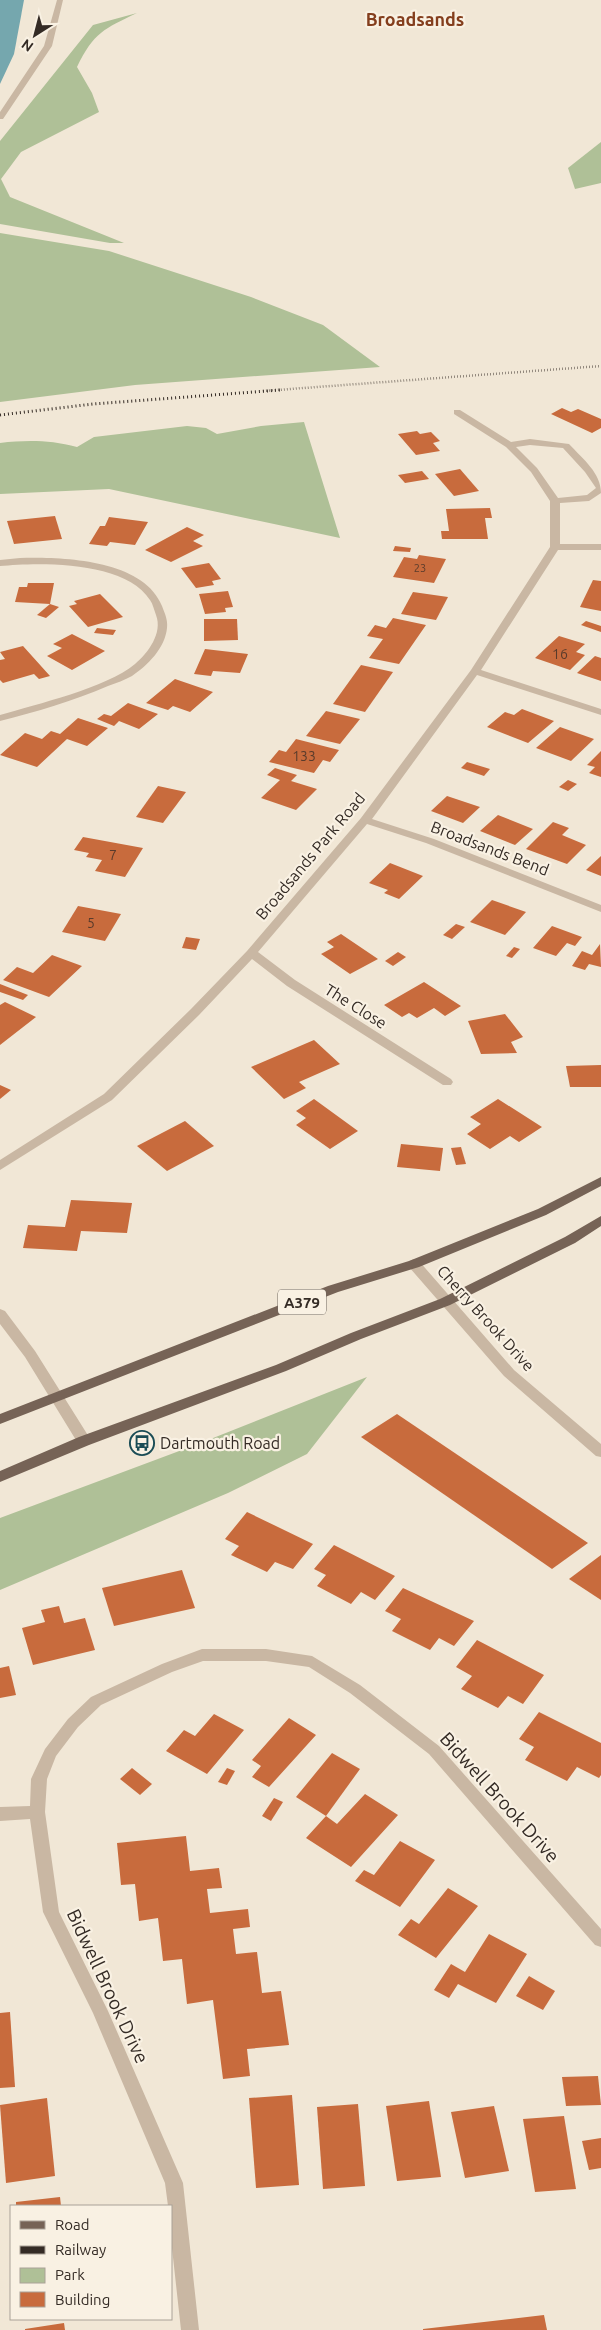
<svg xmlns="http://www.w3.org/2000/svg" width="601" height="2330" font-family="Ubuntu,sans-serif">
	<rect width="100%" height="100%" fill="#f1e7d6"/>
	<g fill="#afc097">
		<path d="M137,13C104,29 94,32 77,67L92,93L99,112L21,152L1,179L10,197L124,243H110L0,224V141L93,25Z"/>
		<polygon points="601,142 601,183 575,189 568,168"/>
		<polygon points="0,233 109,251 251,297 323,325 380,367 135,385 0,402"/>
		<path d="M304,422L340,538L109,489L0,494V443C27,440 50,440 77,447L94,437L187,426L206,428L217,434L261,426Z"/>
		<polygon points="367,1377 307,1454 228,1493 0,1590 0,1518 198,1444"/>
	</g>
	<polygon fill="#75a7ae" points="0,0 24,0 14,54 0,84"/>
	<g fill="#c86b3d">
		<polygon points="562,408 571,412 578,409 601,419 601,428 592,433 551,414"/>
		<polygon points="417,431 420,434 431,432 440,441 433,443 440,451 416,455 398,434"/>
		<polygon points="460,469 479,491 454,496 435,474"/>
		<polygon points="422,471 429,479 405,483 398,475"/>
		<polygon points="490,508 492,518 485,518 488,539 442,539 441,531 449,531 446,509"/>
		<polygon points="55,516 62,539 14,544 7,521"/>
		<polygon points="109,517 148,522 135,545 110,542 107,546 89,544 100,526 105,526"/>
		<polygon points="187,527 204,535 193,541 203,546 171,562 145,550"/>
		<polygon points="395,546 411,548 410,552 393,551"/>
		<polygon points="419,555 446,559 434,583 393,577 404,557 417,559"/>
		<polygon points="209,563 221,579 212,581 214,585 196,588 181,568"/>
		<polygon points="593,580 601,581 601,611 580,607"/>
		<polygon points="28,583 54,583 50,604 15,602 19,587 27,587"/>
		<polygon points="228,591 233,607 225,608 226,612 205,614 199,594"/>
		<polygon points="413,592 448,597 436,620 401,614"/>
		<polygon points="100,594 123,617 88,627 69,606 77,604 74,601"/>
		<polygon points="50,604 59,607 46,618 37,615"/>
		<polygon points="393,618 426,625 399,664 369,658 383,639 367,636 375,625 386,628"/>
		<polygon points="204,619 237,619 238,640 204,641"/>
		<polygon points="586,621 601,626 601,632 581,625"/>
		<polygon points="97,628 116,630 113,635 94,633"/>
		<polygon points="72,634 105,651 72,670 47,656 62,648 53,644"/>
		<polygon points="559,636 585,644 576,652 585,655 570,670 535,658"/>
		<polygon points="23,646 50,676 39,679 34,674 3,683 0,680 0,660 5,659 0,652"/>
		<polygon points="205,649 248,654 240,673 213,671 211,676 194,674"/>
		<polygon points="595,656 601,658 601,681 577,673"/>
		<polygon points="361,665 393,672 365,712 333,704"/>
		<polygon points="175,679 213,692 190,712 173,706 168,710 146,703"/>
		<polygon points="128,703 158,714 139,729 119,721 114,726 97,719 104,714 111,716"/>
		<polygon points="522,709 554,721 528,743 487,727 505,712 514,715"/>
		<polygon points="326,711 360,719 340,744 306,736"/>
		<polygon points="78,718 108,728 87,746 67,739 37,767 0,755 25,733 42,739 51,731 60,734"/>
		<polygon points="560,727 594,739 571,761 536,748"/>
		<polygon points="296,739 339,750 330,762 323,760 314,773 269,762 279,750 286,752"/>
		<polygon points="601,751 601,777 589,773 595,767 587,765"/>
		<polygon points="467,762 490,769 484,776 461,768"/>
		<polygon points="275,768 297,775 291,781 317,789 296,810 261,798 280,780 267,775"/>
		<polygon points="568,780 577,784 568,791 559,787"/>
		<polygon points="158,786 186,792 163,823 136,817"/>
		<polygon points="447,796 480,807 463,823 431,811"/>
		<polygon points="498,815 533,829 515,845 480,831"/>
		<polygon points="553,822 569,828 562,835 586,845 567,864 526,849"/>
		<polygon points="83,837 143,848 125,877 95,871 102,860 86,857 89,853 74,850"/>
		<polygon points="601,856 601,876 586,870"/>
		<polygon points="390,863 423,876 399,899 384,893 388,890 369,883"/>
		<polygon points="492,900 526,912 505,935 470,922"/>
		<polygon points="78,906 121,914 105,941 62,932"/>
		<polygon points="456,924 465,927 452,939 443,935"/>
		<polygon points="552,926 582,937 575,946 567,943 556,956 533,948"/>
		<polygon points="341,934 378,959 350,974 321,954 334,947 327,942"/>
		<polygon points="186,937 200,939 196,950 182,948"/>
		<polygon points="600,944 601,967 589,964 585,970 572,966 582,951 592,955"/>
		<polygon points="514,947 520,949 512,958 506,956"/>
		<polygon points="398,952 406,957 393,966 385,961"/>
		<polygon points="52,955 82,966 49,997 3,980 17,967 33,973"/>
		<polygon points="424,982 461,1006 445,1016 434,1008 417,1018 409,1013 402,1017 384,1005"/>
		<polygon points="0,984 28,995 23,1000 0,992"/>
		<polygon points="5,1002 36,1017 0,1045 0,1005"/>
		<polygon points="505,1014 523,1037 511,1042 517,1053 481,1054 468,1021"/>
		<polygon points="314,1040 340,1064 299,1082 306,1088 284,1099 251,1067"/>
		<polygon points="601,1065 601,1087 570,1087 566,1066"/>
		<polygon points="0,1085 11,1090 0,1099"/>
		<polygon points="314,1099 358,1131 330,1149 296,1125 306,1118 296,1111"/>
		<polygon points="498,1099 542,1127 519,1142 510,1136 490,1149 467,1134 481,1124 470,1117"/>
		<polygon points="185,1121 214,1146 167,1171 137,1146"/>
		<polygon points="401,1144 443,1148 440,1171 397,1167"/>
		<polygon points="461,1147 466,1164 456,1165 451,1148"/>
		<polygon points="71,1200 132,1203 127,1233 81,1231 77,1251 23,1248 28,1225 65,1227"/>
		<polygon points="397,1414 588,1543 552,1569 361,1437"/>
		<polygon points="247,1512 313,1544 293,1569 275,1562 267,1572 231,1555 239,1546 225,1539"/>
		<polygon points="334,1545 395,1576 375,1600 361,1592 351,1604 317,1586 326,1575 314,1569"/>
		<polygon points="601,1555 601,1600 569,1579"/>
		<polygon points="182,1570 195,1608 114,1626 102,1588"/>
		<polygon points="403,1588 474,1621 454,1646 439,1638 430,1650 392,1631 401,1619 385,1611"/>
		<polygon points="59,1606 64,1623 85,1618 95,1650 33,1665 22,1628 45,1622 41,1610"/>
		<polygon points="477,1640 544,1675 523,1704 508,1696 498,1708 461,1689 472,1676 456,1667"/>
		<polygon points="9,1666 16,1695 0,1698 0,1668"/>
		<polygon points="539,1712 601,1743 601,1775 599,1778 577,1767 567,1781 525,1760 534,1747 519,1739"/>
		<polygon points="214,1714 244,1730 207,1774 166,1751 184,1730 195,1736"/>
		<polygon points="289,1718 316,1735 269,1787 252,1777 261,1766 252,1760"/>
		<polygon points="332,1753 360,1769 326,1816 296,1797"/>
		<polygon points="132,1768 152,1784 140,1795 120,1779"/>
		<polygon points="227,1768 235,1771 227,1785 218,1782"/>
		<polygon points="365,1794 398,1815 351,1867 306,1838 326,1816 337,1824"/>
		<polygon points="274,1798 283,1802 271,1821 262,1816"/>
		<polygon points="186,1836 190,1871 219,1868 222,1888 207,1889 210,1913 248,1909 250,1927 233,1929 236,1954 257,1952 262,1993 281,1991 289,2045 247,2049 250,2076 223,2079 213,2000 187,2004 182,1959 163,1961 158,1918 139,1921 135,1884 121,1885 117,1843"/>
		<polygon points="400,1841 435,1860 400,1907 355,1881 364,1870 374,1875"/>
		<polygon points="448,1888 478,1906 436,1958 398,1935 411,1919 419,1924"/>
		<polygon points="489,1934 527,1954 496,2003 458,1984 449,1998 434,1990 451,1964 465,1972"/>
		<polygon points="529,1976 555,1991 543,2010 516,1996"/>
		<polygon points="10,2012 15,2087 0,2088 0,2013"/>
		<polygon points="598,2076 601,2105 566,2106 562,2077"/>
		<polygon points="292,2095 299,2185 256,2188 249,2098"/>
		<polygon points="47,2098 55,2176 6,2183 0,2105"/>
		<polygon points="429,2101 441,2177 397,2181 386,2106"/>
		<polygon points="358,2104 365,2186 323,2189 317,2107"/>
		<polygon points="494,2106 509,2171 465,2178 451,2112"/>
		<polygon points="564,2116 576,2189 535,2192 523,2119"/>
		<polygon points="601,2138 601,2168 589,2170 582,2141"/>
		<polygon points="60,2197 61,2206 16,2206 16,2202"/>
		<polygon points="544,2315 547,2330 423,2330 423,2329"/>
		<polygon points="64,2323 65,2330 25,2330 25,2329"/>
	</g>
	<g fill="none" stroke-linecap="round" stroke-linejoin="round">
		<polygon fill="#c9b7a3" fill-rule="evenodd" points="57,0 63,0 52,46 3,119 0,119 0,112 44,46"/>
		<g fill="#c9b7a3" fill-rule="evenodd">
			<path d="M454,410H460L511,442L530,439L569,444C583,459 601,473 601,493L589,501L560,503V544H601V550H558L481,670L601,709V715L477,675L372,819L434,839L601,905V912L426,843L367,824L258,952L295,980L451,1079L453,1082L451,1085H443L287,986L252,959L199,1015L112,1100L0,1170V1160L104,1094L191,1009L247,951L361,818L471,670L550,547V501L531,472L506,447L454,414ZM530,445L563,448L585,472L596,488L587,495L558,498L537,468L516,447Z"/>
			<path d="M20,558C62,557 143,559 162,606C165,614 168,620 167,628C165,648 148,665 132,676C125,680 116,683 108,686C73,701 36,712 0,721V715C37,704 106,688 135,664C148,653 163,633 156,615C154,610 153,604 150,600C126,561 40,562 0,566V560Z"/>
			<polygon points="414,1259 419,1261 514,1370 601,1444 601,1457 596,1456 504,1376 409,1267 408,1264 409,1261"/>
			<polygon points="0,1309 5,1311 35,1351 89,1437 91,1441 89,1445 79,1445 25,1357 0,1324"/>
			<polygon points="202,1649 266,1649 312,1656 360,1685 439,1746 601,1929 601,1947 595,1945 429,1754 350,1693 309,1667 266,1661 203,1661 172,1672 101,1705 78,1727 56,1756 47,1779 45,1812 59,1912 108,2011 183,2183 199,2330 181,2330 171,2239 171,2206 168,2206 165,2183 93,2013 43,1912 30,1819 0,1821 0,1807 30,1806 31,1779 45,1749 68,1719 91,1697 162,1664"/>
		</g>
		<g fill="#766356" fill-rule="evenodd">
			<polygon points="601,1177 601,1186 546,1215 419,1267 338,1292 0,1424 0,1414 328,1286 409,1261 538,1209"/>
			<polygon points="601,1216 601,1226 575,1243 450,1305 361,1339 286,1371 89,1445 0,1482 0,1471 79,1437 276,1365 351,1333 440,1299 565,1237"/>
		</g>
		<polyline stroke="#342b25" stroke-width="2.5" stroke-dasharray="0.5 2.5" stroke-linecap="butt" points="263,391 601,366"/>
		<polyline stroke="#342b25" stroke-width="3" stroke-dasharray="1 3" stroke-linecap="butt" points="0,415 93,404 280,390"/>
	</g>
	<defs>
		<symbol id="bus-ring" viewBox="-11 -11 22 22"><circle r="9.5" fill="#f9f1e3" stroke="#1a4c55" stroke-width="1.5"/><path d="M-5-6H5V4H4V6H2V4H-2V6H-4V4H-5ZM-3.5-4V0h7V-4ZM-3.5 1.2v1.5H-2V1.2ZM2 1.2v1.5H3.5V1.2Z" fill="#1a4c55"/></symbol>
	</defs>
	<g fill-rule="evenodd">
		<use href="#bus-ring" x="128" y="1429" width="28" height="28"/>
	</g>
	<g text-anchor="middle" dominant-baseline="central" stroke-width="4.5" stroke-linejoin="round" paint-order="stroke">
		<g font-size="11" fill="#593b2b">
			<text x="420" y="568">23</text>
		</g>
		<g font-size="14" fill="#593b2b">
			<text x="560" y="654">16</text>
			<text x="304" y="756">133</text>
			<text x="113" y="855">7</text>
			<text x="91" y="923">5</text>
		</g>
		<rect fill="#f9f1e3" stroke="#6f665e" stroke-width="1" x="278" y="1289.5" width="48" height="25" rx="4"/>
		<g font-size="15" font-weight="bold" fill="#342b25">
			<text x="302" y="1302">A379</text>
		</g>
		<g font-size="16" fill="#342b25" stroke="#f9f1e3">
			<text transform="translate(490 848) rotate(21)">Broadsands Bend</text>
			<text transform="translate(310 856) rotate(-50)">Broadsands Park Road</text>
			<text transform="translate(356 1006) rotate(32)">The Close</text>
			<text transform="translate(486 1318) rotate(48)">Cherry Brook Drive</text>
		</g>
		<g font-size="16" fill="#342b25" stroke="#f9f1e3" text-anchor="start">
			<text x="160" y="1443">Dartmouth Road</text>
		</g>
		<g font-size="18" font-weight="bold" fill="#843e1d" stroke="#f9f1e3">
			<text x="415" y="19">Broadsands</text>
		</g>
		<g font-size="19" fill="#342b25" stroke="#f9f1e3">
			<text transform="translate(500 1797) rotate(48)">Bidwell Brook Drive</text>
			<text transform="translate(108 1986) rotate(65)">Bidwell Brook Drive</text>
		</g>
	</g>
	<rect x="10" y="2205" width="162" height="115" fill="#f9f1e3" stroke="#aaa297"/>
	<rect x="20" y="2221" width="25" height="8" fill="#766356" stroke="#aaa297"/>
	<text x="55" y="2230" font-size="15" fill="#342b25">Road</text>
	<rect x="20" y="2246" width="25" height="8" fill="#342b25" stroke="#aaa297"/>
	<text x="55" y="2255" font-size="15" fill="#342b25">Railway</text>
	<rect x="20" y="2268" width="25" height="15" fill="#afc097" stroke="#aaa297"/>
	<text x="55" y="2280" font-size="15" fill="#342b25">Park</text>
	<rect x="20" y="2292" width="25" height="15" fill="#c86b3d" stroke="#aaa297"/>
	<text x="55" y="2305" font-size="15" fill="#342b25">Building</text>
	<g transform="translate(35 35) rotate(216)" stroke="#f9f1e3" stroke-width="4" paint-order="stroke">
	<path d="M0-4L9 19L0 12L-9 19Z" fill="#342b25"/>
	<text y="-8" font-size="14" font-weight="bold" text-anchor="middle" fill="#342b25">N</text>
	</g>
</svg>
